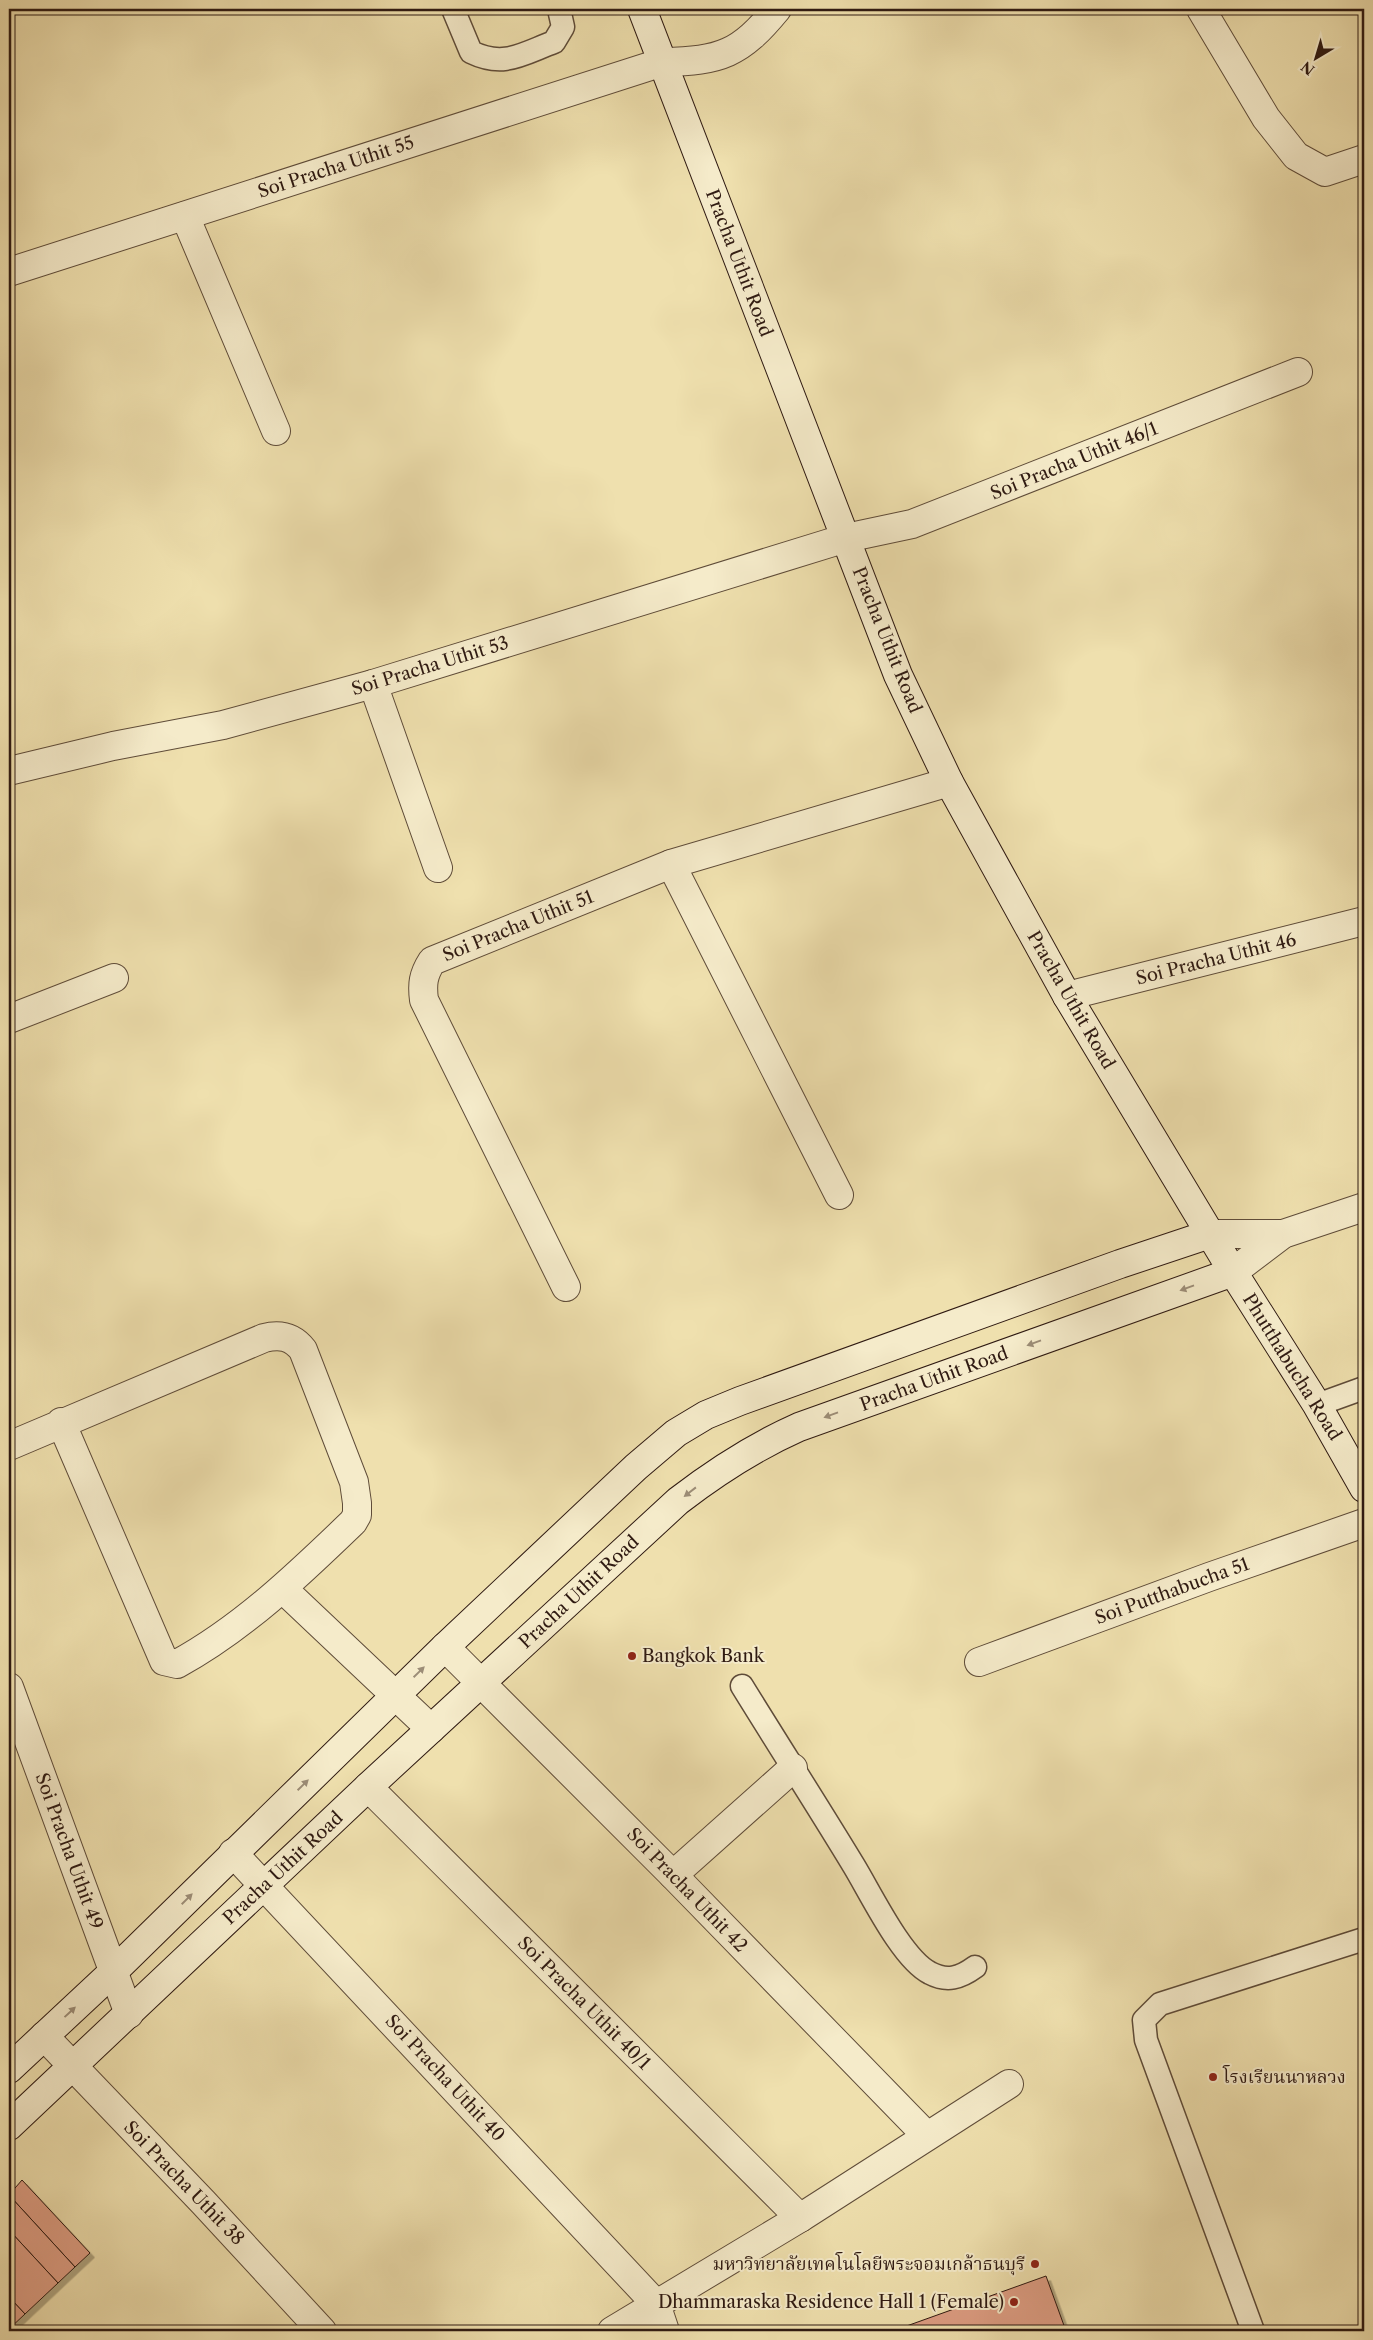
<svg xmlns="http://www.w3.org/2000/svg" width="1373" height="2340" font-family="'Libre Caslon Text','Noto Serif Thai',serif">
	<defs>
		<filter id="shadow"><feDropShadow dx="4.5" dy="4.5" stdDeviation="0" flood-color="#0004"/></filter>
	</defs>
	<rect width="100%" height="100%" fill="#efe0ae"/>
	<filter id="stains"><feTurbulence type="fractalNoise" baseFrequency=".004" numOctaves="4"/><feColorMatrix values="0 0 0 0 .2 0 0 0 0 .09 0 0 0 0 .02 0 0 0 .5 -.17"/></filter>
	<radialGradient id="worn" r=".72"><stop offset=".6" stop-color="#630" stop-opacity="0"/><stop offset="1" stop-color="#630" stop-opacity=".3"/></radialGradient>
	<g fill="#de9e84" stroke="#2f1a12" filter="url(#shadow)">
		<polygon points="22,2180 90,2253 75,2267 9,2195"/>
		<polygon points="9,2195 75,2267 58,2283 9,2230"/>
		<polygon points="9,2230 58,2283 25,2314 9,2297"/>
		<polygon points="1046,2276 1066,2331 902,2331 901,2328"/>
		<polygon points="9,2297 25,2314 9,2329"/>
	</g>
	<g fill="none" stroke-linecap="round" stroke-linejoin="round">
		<defs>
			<g id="lane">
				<path d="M453,9L471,52C504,68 522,54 554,42L563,27L559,9"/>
				<polyline points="1317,1405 1364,1388"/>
				<path d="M742,1686C779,1746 817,1805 854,1866C871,1894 902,1959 930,1973C947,1982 960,1978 975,1967"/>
				<polyline points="1253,2331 1146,2040 1144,2020 1160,2004 1364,1939"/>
			</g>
			<g id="street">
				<polyline points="1201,9 1266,118 1296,156 1325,172 1364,159"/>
				<polyline points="185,216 276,431"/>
				<path d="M9,272L663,62C721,61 740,54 777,9"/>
				<polyline points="373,684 438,868"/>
				<polyline points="9,771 113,746 223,725 373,684 846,538 912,524 1298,372"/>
				<polyline points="671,864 839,1195"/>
				<polyline points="1067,996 1364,921"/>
				<polyline points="9,1019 114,978"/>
				<polyline points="1210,1234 1283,1234"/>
				<polyline points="1233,1272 1283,1234 1364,1207"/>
				<path d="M566,1287L424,1000C422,984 423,975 432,961L671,864L949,782"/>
				<path d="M9,1446L264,1338C280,1334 292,1336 303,1350L354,1482L357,1503V1515L353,1522C299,1574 243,1628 177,1664L164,1661L61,1422"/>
				<polyline points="283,1589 431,1729"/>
				<polyline points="445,1647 673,1875 927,2136"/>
				<polyline points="979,1662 1209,1577 1364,1523"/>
				<polyline points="9,1687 129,2014"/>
				<polyline points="368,1787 800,2218"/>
				<polyline points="233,1853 656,2304 665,2331"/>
				<polyline points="673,1875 793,1768"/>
				<polyline points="44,2036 203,2202 322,2331"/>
				<polyline points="612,2331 800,2218 1009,2084"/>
			</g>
			<g id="secondary">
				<polyline points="642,9 898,675 949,782 1067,996 1233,1272 1317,1405 1364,1488"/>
				<polyline points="9,2069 114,1971 445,1647 636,1467 676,1433 706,1415 740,1401 1120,1264 1210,1234"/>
				<path d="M9,2126L368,1787L678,1501C717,1471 754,1447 799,1427L1233,1272"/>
			</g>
		</defs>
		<use href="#lane" stroke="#5f4c39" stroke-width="25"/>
		<use href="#street" stroke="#5f4c39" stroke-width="30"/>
		<use href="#secondary" stroke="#2f1a12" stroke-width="30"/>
		<use href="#lane" stroke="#f5ebca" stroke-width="22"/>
		<use href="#street" stroke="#f5ebca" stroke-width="28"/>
		<use href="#secondary" stroke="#f5ebca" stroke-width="28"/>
	</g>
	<defs><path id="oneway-solid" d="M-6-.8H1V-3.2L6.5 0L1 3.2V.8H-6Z" transform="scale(1.25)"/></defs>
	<g fill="#9c8d77">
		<use href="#oneway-solid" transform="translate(1187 1288) rotate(160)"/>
		<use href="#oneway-solid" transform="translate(1034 1343) rotate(160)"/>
		<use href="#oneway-solid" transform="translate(831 1415) rotate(160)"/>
		<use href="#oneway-solid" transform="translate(690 1492) rotate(142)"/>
		<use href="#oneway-solid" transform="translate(419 1672) rotate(-44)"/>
		<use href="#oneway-solid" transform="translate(303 1785) rotate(-44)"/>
		<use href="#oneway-solid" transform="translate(187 1899) rotate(-45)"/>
		<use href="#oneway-solid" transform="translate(70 2012) rotate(-43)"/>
	</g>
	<g fill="#8f2418" stroke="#f5ebca" stroke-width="2">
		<circle cx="632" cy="1656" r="5"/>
		<circle cx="1213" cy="2077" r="5"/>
		<circle cx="1035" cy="2264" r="5"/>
		<circle cx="1014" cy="2302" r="5"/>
	</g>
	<g text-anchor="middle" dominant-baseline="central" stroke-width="4" stroke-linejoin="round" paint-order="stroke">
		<g font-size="18" fill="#2f1a12" stroke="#f5ebca">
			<text transform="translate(336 167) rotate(-18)">Soi Pracha Uthit 55</text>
			<text transform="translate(739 263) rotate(69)">Pracha Uthit Road</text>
			<text transform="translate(1074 461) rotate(-22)">Soi Pracha Uthit 46/1</text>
			<text transform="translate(887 640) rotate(68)">Pracha Uthit Road</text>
			<text transform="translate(430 666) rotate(-17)">Soi Pracha Uthit 53</text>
			<text transform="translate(518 926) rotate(-22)">Soi Pracha Uthit 51</text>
			<text transform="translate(1216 959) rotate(-14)">Soi Pracha Uthit 46</text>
			<text transform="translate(1071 1000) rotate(60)">Pracha Uthit Road</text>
			<text transform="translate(1292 1367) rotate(58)">Phutthabucha Road</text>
			<text transform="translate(934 1379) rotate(-20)">Pracha Uthit Road</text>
			<text transform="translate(1172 1591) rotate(-20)">Soi Putthabucha 51</text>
			<text transform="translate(579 1592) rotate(-43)">Pracha Uthit Road</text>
			<text transform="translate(69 1851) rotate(70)">Soi Pracha Uthit 49</text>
			<text transform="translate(283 1868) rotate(-43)">Pracha Uthit Road</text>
			<text transform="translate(687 1890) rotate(46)">Soi Pracha Uthit 42</text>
			<text transform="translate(584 2003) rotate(45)">Soi Pracha Uthit 40/1</text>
			<text transform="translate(445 2078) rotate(47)">Soi Pracha Uthit 40</text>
			<text transform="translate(184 2183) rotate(46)">Soi Pracha Uthit 38</text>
		</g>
		<g font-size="18" fill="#2f1a12" stroke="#f5ebca" text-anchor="start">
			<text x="642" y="1656">Bangkok Bank</text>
			<text x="1223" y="2077">โรงเรียนนาหลวง</text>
			<text x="1025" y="2264" text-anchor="end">มหาวิทยาลัยเทคโนโลยีพระจอมเกล้าธนบุรี</text>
			<text x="1004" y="2302" text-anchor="end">Dhammaraska Residence Hall 1 (Female)</text>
		</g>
	</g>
	<rect width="1373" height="2340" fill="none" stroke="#efe0ae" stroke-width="30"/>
	<rect x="10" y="10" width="1353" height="2320" fill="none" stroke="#2f1a12" stroke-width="2.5"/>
	<rect x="15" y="15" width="1343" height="2310" fill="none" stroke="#2f1a12"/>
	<g transform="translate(1316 58) rotate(218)" stroke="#f5ebca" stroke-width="4" paint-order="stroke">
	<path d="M0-4L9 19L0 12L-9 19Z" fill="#2f1a12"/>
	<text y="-8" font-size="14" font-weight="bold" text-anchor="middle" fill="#2f1a12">N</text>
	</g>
	<rect width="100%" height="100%" filter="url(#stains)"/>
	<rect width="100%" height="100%" fill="url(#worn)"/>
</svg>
